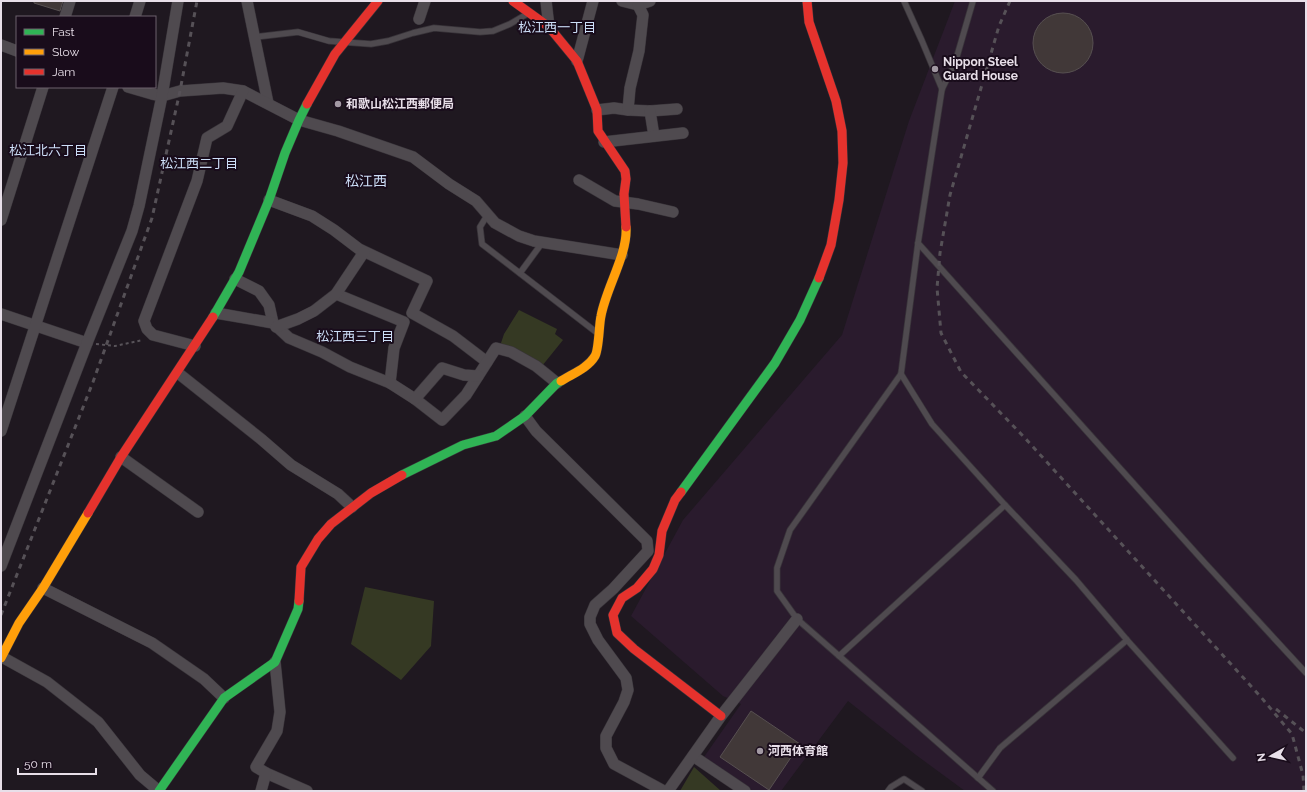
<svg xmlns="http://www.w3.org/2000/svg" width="1307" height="792" font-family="Raleway,'Noto Sans JP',sans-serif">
	<rect width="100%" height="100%" fill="#1f1820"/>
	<polygon fill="#2a1b2d" points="955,1 1306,1 1306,791 965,791 916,755 848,701 781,791 753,791 704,757 741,704 723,696 631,616 683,520 842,335 909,121"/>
	<g fill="#353923">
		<polygon points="519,310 557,329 555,334 563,340 542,366 502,348 501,343 504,334"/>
		<polygon points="365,587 434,601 431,646 401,680 351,644"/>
		<polygon points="694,767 721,791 680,791"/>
	</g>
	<g fill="#413838" stroke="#575051">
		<polygon points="34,1 63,1 60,11 34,3"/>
		<circle cx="1063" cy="43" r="30"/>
		<polygon points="751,711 800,744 769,790 720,757"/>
	</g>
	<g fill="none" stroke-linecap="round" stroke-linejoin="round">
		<defs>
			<g id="lane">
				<polyline points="904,1 922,41 942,89"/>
				<polyline points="973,1 955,63 942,89 918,243 901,374 790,530 777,568 777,591 797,619 993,791"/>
				<polyline points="255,37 298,32 329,41 371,44 388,41 413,33 434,28 480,32 493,31 510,24 527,14"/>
				<polyline points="488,214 480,227 482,244 596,332"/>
				<polyline points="918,243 1204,562 1306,673"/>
				<polyline points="520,273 542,243"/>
				<polyline points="901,374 932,424 1005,505 1076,580 1127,640 1233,758"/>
				<polyline points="839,656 1005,505"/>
				<polyline points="978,778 1000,748 1127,640"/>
				<polyline points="888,791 891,787 904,779 922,791"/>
			</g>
			<g id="street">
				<polyline points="247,1 268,103"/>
				<polyline points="546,1 549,27"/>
				<polyline points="622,1 638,5 650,1"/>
				<polyline points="65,17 70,1"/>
				<polyline points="135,17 140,1"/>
				<polyline points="419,19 425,1"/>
				<polyline points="1,45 17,51"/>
				<polyline points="577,61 593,1"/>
				<polyline points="128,87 152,94 162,96 180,91 223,88 243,91 299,120 338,131 413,157 449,184 476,201 495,223 519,236 534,241 622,255"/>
				<polyline points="597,110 614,108 628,110 650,111 677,109"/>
				<polyline points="628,110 630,88 639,51 643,15 638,5"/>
				<polyline points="650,111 654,136"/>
				<polyline points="604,142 683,133"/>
				<polyline points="579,180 615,201 638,204 673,212"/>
				<polyline points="269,200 312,216 334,230 359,249 427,281 412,313 453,336 487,362"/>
				<polyline points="1,220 43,87"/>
				<polyline points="235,279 259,291 269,305 273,323"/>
				<polyline points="336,294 404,322 394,348 390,383"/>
				<polyline points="216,313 273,323 289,338 322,352 350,367 390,383 415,399 442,420 466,395 496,348 511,352 536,366 557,383"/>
				<polyline points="1,314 87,343"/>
				<polyline points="276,327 298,319 314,311 336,294 364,252"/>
				<polyline points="195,346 153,335 147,329 144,321 197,181 207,138 227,126 243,91"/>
				<polyline points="178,373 261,439 291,465 338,494 352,507"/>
				<polyline points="415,399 442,368 464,375 478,376"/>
				<polyline points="525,416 536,431 647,541 648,551 613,589 595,605 590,617 590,624 598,640 626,678 628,690 624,702 606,736 606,748 614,764 664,791"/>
				<polyline points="1,431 113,87"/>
				<polyline points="121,457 198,512"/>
				<polyline points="1,566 87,343 132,231 139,206 162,96 178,1"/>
				<polyline points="43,588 152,643 204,679 224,698"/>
				<polyline points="2,657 47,682 98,722 140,775 159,791"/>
				<polyline points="693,756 745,791"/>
				<polyline points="266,773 307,791"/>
				<polyline points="261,791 266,773 256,767 277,731 280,712 275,662"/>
				<polyline points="668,791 721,716 797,619"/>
			</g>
			<g id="fast">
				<polyline points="213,317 239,272 269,200 285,153 299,120 307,104"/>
				<polyline points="402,475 463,445 496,436 525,416 557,383 561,381"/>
				<polyline points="681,492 775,363 800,320 819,278"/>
				<polyline points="159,791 224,698 275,662 298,609 299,601"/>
			</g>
			<g id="slow">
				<path d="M561,381C572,374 588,368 595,356C599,350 599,324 601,316C606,288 628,254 626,227"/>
				<polyline points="1,658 19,623 43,588 88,513"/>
			</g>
			<g id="jam">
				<polyline points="513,1 549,27 577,61 597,110 598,131 625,171 626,179 624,194 626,227"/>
				<polyline points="807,1 809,22 836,101 842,131 843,163 839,200 831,245 819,278"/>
				<polyline points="307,104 335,54 378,1"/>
				<polyline points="681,492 675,500 662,531 659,555 653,569 637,588 622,598 613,615 617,633 634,649 721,716"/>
				<polyline points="88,513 121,457 213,317"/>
				<polyline points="299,601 301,567 318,539 331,524 371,493 402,475"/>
			</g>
		</defs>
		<use href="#lane" stroke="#39343a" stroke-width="7"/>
		<use href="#street" stroke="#39343a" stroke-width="12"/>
		<use href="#fast" stroke="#39343a" stroke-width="10"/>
		<use href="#slow" stroke="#39343a" stroke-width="10"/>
		<use href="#jam" stroke="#39343a" stroke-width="10"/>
		<polyline stroke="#585359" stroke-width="2" stroke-dasharray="3 3" stroke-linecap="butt" points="96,344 115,346 143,340"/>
		<use href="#lane" stroke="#4f4a4f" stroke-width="5.5"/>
		<use href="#street" stroke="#4f4a4f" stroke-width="11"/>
		<use href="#fast" stroke="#30b455" stroke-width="9"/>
		<use href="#slow" stroke="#ff9f0a" stroke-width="9"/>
		<use href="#jam" stroke="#e5322d" stroke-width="9"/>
		<g stroke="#565157" stroke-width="3" stroke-dasharray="5 5" stroke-linecap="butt">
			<polyline points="1010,1 999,26 950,195 940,253 937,288 941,333 961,372 1024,437 1260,696 1292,734 1303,775 1304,791"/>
			<polyline points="1,615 93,382 152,218 180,91 197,1"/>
			<polyline points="1276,709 1306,733"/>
		</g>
	</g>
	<g fill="#a299a3" stroke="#190c1b" stroke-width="1.5">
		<circle cx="935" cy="69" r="4"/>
		<circle cx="338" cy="104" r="4"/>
		<circle cx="760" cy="751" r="4"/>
	</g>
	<g text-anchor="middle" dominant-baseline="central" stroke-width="4" stroke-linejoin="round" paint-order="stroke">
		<g font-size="12" font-weight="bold" fill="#e8dfe9" stroke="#190c1b" text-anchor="start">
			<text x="943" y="62">Nippon Steel<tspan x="943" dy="14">Guard House</tspan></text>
			<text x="346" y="104">和歌山松江西郵便局</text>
			<text x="768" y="751">河西体育館</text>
		</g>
		<g font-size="13" fill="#cddff8" stroke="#190c1b">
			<text x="557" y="27">松江西一丁目</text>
			<text x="48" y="150">松江北六丁目</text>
			<text x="199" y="163">松江西二丁目</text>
			<text x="355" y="336">松江西三丁目</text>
		</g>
		<g font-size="14" fill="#cddff8" stroke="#190c1b">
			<text x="366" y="181">松江西</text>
		</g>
	</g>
	<rect width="1307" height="792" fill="none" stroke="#e8dfe9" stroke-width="4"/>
	<rect x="16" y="16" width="140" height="72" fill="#190c1b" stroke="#6c606d"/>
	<rect x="24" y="29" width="20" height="6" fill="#30b455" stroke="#6c606d"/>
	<text x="52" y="36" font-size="12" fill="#e8dfe9">Fast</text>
	<rect x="24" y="49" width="20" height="6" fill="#ff9f0a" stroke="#6c606d"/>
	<text x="52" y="56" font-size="12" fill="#e8dfe9">Slow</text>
	<rect x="24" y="69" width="20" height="6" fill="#e5322d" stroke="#6c606d"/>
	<text x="52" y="76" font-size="12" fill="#e8dfe9">Jam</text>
	<g transform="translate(1271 756) rotate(262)" stroke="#190c1b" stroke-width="3" paint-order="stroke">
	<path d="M0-3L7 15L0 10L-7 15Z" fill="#e8dfe9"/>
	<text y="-6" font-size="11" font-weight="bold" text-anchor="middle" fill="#e8dfe9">N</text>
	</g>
	<path d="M18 768v6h78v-6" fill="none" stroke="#e8dfe9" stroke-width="2"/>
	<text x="24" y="768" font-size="12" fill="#e8dfe9" stroke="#190c1b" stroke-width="3" paint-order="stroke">50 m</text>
</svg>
